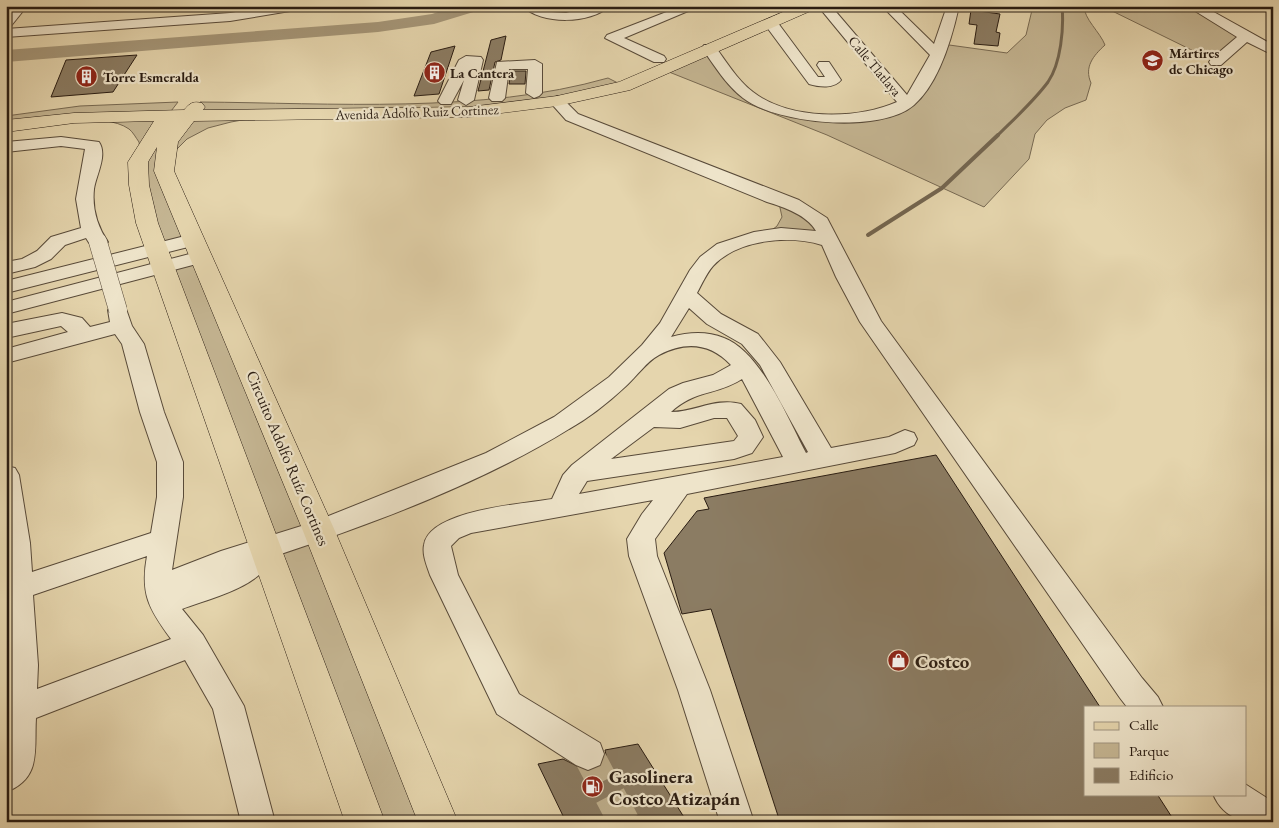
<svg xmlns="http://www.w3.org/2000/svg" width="1279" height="828" font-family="'EB Garamond',serif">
	<rect width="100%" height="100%" fill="#e5d5ad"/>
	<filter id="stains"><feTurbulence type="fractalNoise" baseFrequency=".004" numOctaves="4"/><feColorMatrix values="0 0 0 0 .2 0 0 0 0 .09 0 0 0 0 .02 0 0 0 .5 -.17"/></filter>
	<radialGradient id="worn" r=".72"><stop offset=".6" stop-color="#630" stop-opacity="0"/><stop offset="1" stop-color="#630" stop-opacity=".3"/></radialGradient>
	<g fill="#c5b693" stroke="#776952">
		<path d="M1033,6H1084C1084,19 1100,32 1105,45C1093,56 1084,67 1091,83L1086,100L1065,108L1047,120L1035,134L1029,159L984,207L827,135L664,70L709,48L749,96L794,114L858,117L906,104L942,44L1007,53L1026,35Z"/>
		<polygon points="1102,6 1193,6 1245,37 1216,62"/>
		<path d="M608,78L624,86L508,108L270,115L231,122L208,128L187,139L174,152L164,171L193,240L156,250L139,142C136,138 133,132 129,129C104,111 37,124 6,126V116L80,106L178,102L168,115H189L200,102C331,103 482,114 608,78Z"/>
		<polygon points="779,203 793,204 827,234 772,230 777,226 782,217"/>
		<polygon points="201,257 438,822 365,822 163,267"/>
	</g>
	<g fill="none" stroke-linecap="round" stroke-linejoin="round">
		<path stroke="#73654f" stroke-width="3" d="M997,136C1014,119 1034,101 1048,82C1061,63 1064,28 1062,6"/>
		<polyline stroke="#73654f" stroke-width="4" points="868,235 942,188 998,135"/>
		<polygon fill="#a59678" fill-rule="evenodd" points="456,6 482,6 480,10 434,24 378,32 6,62 6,50 378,22 432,14"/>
	</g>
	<g fill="#8b7c63" stroke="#291c12">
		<polygon points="971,10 1000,14 996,32 1000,33 998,46 974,44 977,25 969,24"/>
		<polygon points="506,36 501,60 495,62 489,90 478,91 491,40"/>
		<polygon points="455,46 439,94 414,96 431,52"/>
		<polygon points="137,55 113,92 51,97 66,60"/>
		<polygon points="511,71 526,71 525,84 509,84"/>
		<polygon points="936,455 1100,707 1085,707 1085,794 1157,794 1175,822 780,822 711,609 682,614 664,553 697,511 709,509 704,498"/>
		<polygon points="638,744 687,822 566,822 538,764 563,759 589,772 602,766 606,755 605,750"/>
	</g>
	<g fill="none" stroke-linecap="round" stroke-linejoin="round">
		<polyline stroke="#bfb08e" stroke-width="31" stroke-dasharray="31 16" stroke-linecap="butt" points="588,754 624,822"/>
		<defs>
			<g id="minor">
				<polygon points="14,6 27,6 11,26 6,27 6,15"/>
				<polygon points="271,6 302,6 296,10 230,21 6,37 6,29 230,13"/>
				<path d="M523,6H539L552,12L566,13L590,6H609C592,24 540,25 523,6Z"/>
				<polygon points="682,6 700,6 624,38 664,56 666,59 664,62 654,62 605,38 607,35"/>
				<path d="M818,6H831L907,95L930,55L882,6H895L934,44L947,6H959C952,38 939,83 914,105C881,134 776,124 743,98C726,85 714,65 702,48L704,45H714C726,61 737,80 753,92C789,120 856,120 897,102Z"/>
				<polygon points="1187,6 1203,6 1273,45 1273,55 1247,42 1221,65 1211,65 1209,62 1211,59 1237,37"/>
				<path d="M770,18L775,19L818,77H825L817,65L819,62H829L841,80C834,89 819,87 809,84L763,22Z"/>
				<polygon points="466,56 481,57 483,60 474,100 466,105 458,100 464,80 451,104 441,104 438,101 459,60"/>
				<polygon points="535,60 542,64 542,93 539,96 534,98 526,93 528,69 509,69 505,98 502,101 492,101 489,98 497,62"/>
				<path d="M557,96L562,98L578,114L799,200L827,218L881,321L1142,678L1158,697L1163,707H1127L1120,698L860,322L836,277L822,245C789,235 738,239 713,266C706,274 702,284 697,293L721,314L758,334L780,362L831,448L889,437L905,430L914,433L917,439L914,445L895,453L687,494L655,539L657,556L710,690L754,822H720L678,690L629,556L627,539L642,514L653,500L471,533L459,538L451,546L458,575L519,694L600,743L604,754L600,765L588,770L576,765L497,714L430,575C427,566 422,555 424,545C429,510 522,504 552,499L563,475L572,465L669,389L683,383L713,375L731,365C710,343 686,341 659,355C647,361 636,377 626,386C610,401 589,418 569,429C482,483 372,524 275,556C258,588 214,597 182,609L203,635L244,706L275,822H241L213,709L185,660L36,718C34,750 42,778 6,792V466L15,468L19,475L30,543L32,572L151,533L157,497V462L140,412L122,344L115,334L6,363V349L68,332L61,326L6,338V324L62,313L82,318L90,327L110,322L108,310L111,306L118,304L125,306L132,326L144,344L164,412L183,462V497L172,570L221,551L311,523L486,453L554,417L609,377L642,345L660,323L690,270L700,257L717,244L754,232L781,228L816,231C807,215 784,207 767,202L566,120L549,101ZM689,308L707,324L742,344L760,365L808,452L806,453C788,419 761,352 724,338C707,331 689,332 671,337ZM742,379L783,457L579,494L587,481L734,459L752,453L763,437L755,420L741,404C716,397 695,412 671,412C694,390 718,395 742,379ZM714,418H727L738,436L734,441L611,459L654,427L680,428ZM147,556C140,594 149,609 171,639L37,689L38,665L33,595Z"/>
				<path d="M61,137L99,142C108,155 96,175 94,189C92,208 97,226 108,242L105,246H91L86,238L65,245L51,259L35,267L6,274V262L22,259L37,251L51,237L81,228L76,199L85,149L61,146L6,152V142Z"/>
				<polygon points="193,234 200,236 203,240 200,244 6,293 6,281"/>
				<polygon points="201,251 208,253 211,257 208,261 6,314 6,302"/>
				<path d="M1245,784L1273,802V822C1247,822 1225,822 1213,794H1245Z"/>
			</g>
			<path id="major" d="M797,6H817L815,9L630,90L557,106L469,117L194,121L178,142L174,171L335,531L458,822H418L303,531L154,171L157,147L148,162L149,185L158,223L385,822H345L136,223L129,185L128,162L154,121L74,123L6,132V120L74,113L184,110C190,103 193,101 202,103L205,107L203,110L469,107L557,96L619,82Z"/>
		</defs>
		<use href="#minor" stroke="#584a39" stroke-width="2"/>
		<use href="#major" stroke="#291c12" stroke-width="1"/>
		<use href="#minor" fill="#eee4ca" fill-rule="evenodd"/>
		<use href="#major" fill="#e5d5ad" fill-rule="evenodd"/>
		<defs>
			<polyline id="minor-bridge" points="98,242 118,310"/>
		</defs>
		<use href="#minor-bridge" stroke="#584a39" stroke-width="19" stroke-linecap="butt"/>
		<use href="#minor-bridge" stroke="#eee4ca" stroke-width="18"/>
	</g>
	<defs>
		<symbol id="school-disc" viewBox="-11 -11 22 22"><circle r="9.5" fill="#8f2418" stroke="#eee4ca"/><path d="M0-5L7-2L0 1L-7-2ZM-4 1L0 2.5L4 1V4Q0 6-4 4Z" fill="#fff"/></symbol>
		<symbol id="building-disc" viewBox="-11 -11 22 22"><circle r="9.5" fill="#8f2418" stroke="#eee4ca"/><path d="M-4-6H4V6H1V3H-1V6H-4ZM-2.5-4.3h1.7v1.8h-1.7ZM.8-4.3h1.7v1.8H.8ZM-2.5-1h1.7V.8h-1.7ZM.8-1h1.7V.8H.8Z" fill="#fff"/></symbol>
		<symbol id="shop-disc" viewBox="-11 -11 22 22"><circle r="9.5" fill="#8f2418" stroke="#eee4ca"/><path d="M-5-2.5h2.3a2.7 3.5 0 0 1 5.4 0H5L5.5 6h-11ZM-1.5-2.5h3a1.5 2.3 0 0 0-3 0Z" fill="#fff"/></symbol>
		<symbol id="fuel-disc" viewBox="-11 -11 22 22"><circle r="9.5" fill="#8f2418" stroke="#eee4ca"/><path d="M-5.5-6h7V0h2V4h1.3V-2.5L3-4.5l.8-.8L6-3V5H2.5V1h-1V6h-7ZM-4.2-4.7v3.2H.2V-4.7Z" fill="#fff"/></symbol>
	</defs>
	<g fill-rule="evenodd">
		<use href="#school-disc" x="1140" y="48" width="25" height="25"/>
		<use href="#building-disc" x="422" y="60" width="25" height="25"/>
		<use href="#building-disc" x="74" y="64" width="25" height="25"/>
		<use href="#shop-disc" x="886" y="648" width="25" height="25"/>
		<use href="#fuel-disc" x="580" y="774" width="25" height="25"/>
	</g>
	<g text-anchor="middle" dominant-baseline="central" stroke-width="4.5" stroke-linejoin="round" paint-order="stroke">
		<g font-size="14" font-weight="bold" fill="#291c12" stroke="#eee4ca" text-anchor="start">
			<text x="1169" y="53">Mártires<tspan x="1169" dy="16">de Chicago</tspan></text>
			<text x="450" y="73">La Cantera</text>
			<text x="103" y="77">Torre Esmeralda</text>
		</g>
		<g font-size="14" fill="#291c12" stroke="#eee4ca">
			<text transform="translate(875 66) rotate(50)">Calle Tlatlaya</text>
			<text transform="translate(417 112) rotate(-2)">Avenida Adolfo Ruiz Cortinez</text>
		</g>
		<g font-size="16" fill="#291c12" stroke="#eee4ca">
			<text transform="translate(288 458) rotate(67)">Circuito Adolfo Ruíz Cortines</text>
		</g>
		<g font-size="19" font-weight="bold" fill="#291c12" stroke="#eee4ca" text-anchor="start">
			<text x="915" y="661">Costco</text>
			<text x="609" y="776">Gasolinera<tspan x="609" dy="22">Costco Atizapán</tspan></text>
		</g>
	</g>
	<rect width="1279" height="828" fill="none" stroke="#e5d5ad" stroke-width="25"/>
	<rect x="8" y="8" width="1264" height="813" fill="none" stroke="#291c12" stroke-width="2.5"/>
	<rect x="12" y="12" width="1254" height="803" fill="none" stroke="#291c12"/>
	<rect x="1084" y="706" width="162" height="90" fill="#eee4ca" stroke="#9f9480"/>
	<rect x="1094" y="722" width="25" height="8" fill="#e5d5ad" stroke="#9f9480"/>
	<text x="1129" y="730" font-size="15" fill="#291c12">Calle</text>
	<rect x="1094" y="743" width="25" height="15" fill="#c5b693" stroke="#9f9480"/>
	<text x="1129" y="756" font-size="15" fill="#291c12">Parque</text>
	<rect x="1094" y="768" width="25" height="15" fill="#8b7c63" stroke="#9f9480"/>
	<text x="1129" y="780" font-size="15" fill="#291c12">Edificio</text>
	<rect width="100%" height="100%" filter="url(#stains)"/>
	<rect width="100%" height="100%" fill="url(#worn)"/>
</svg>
